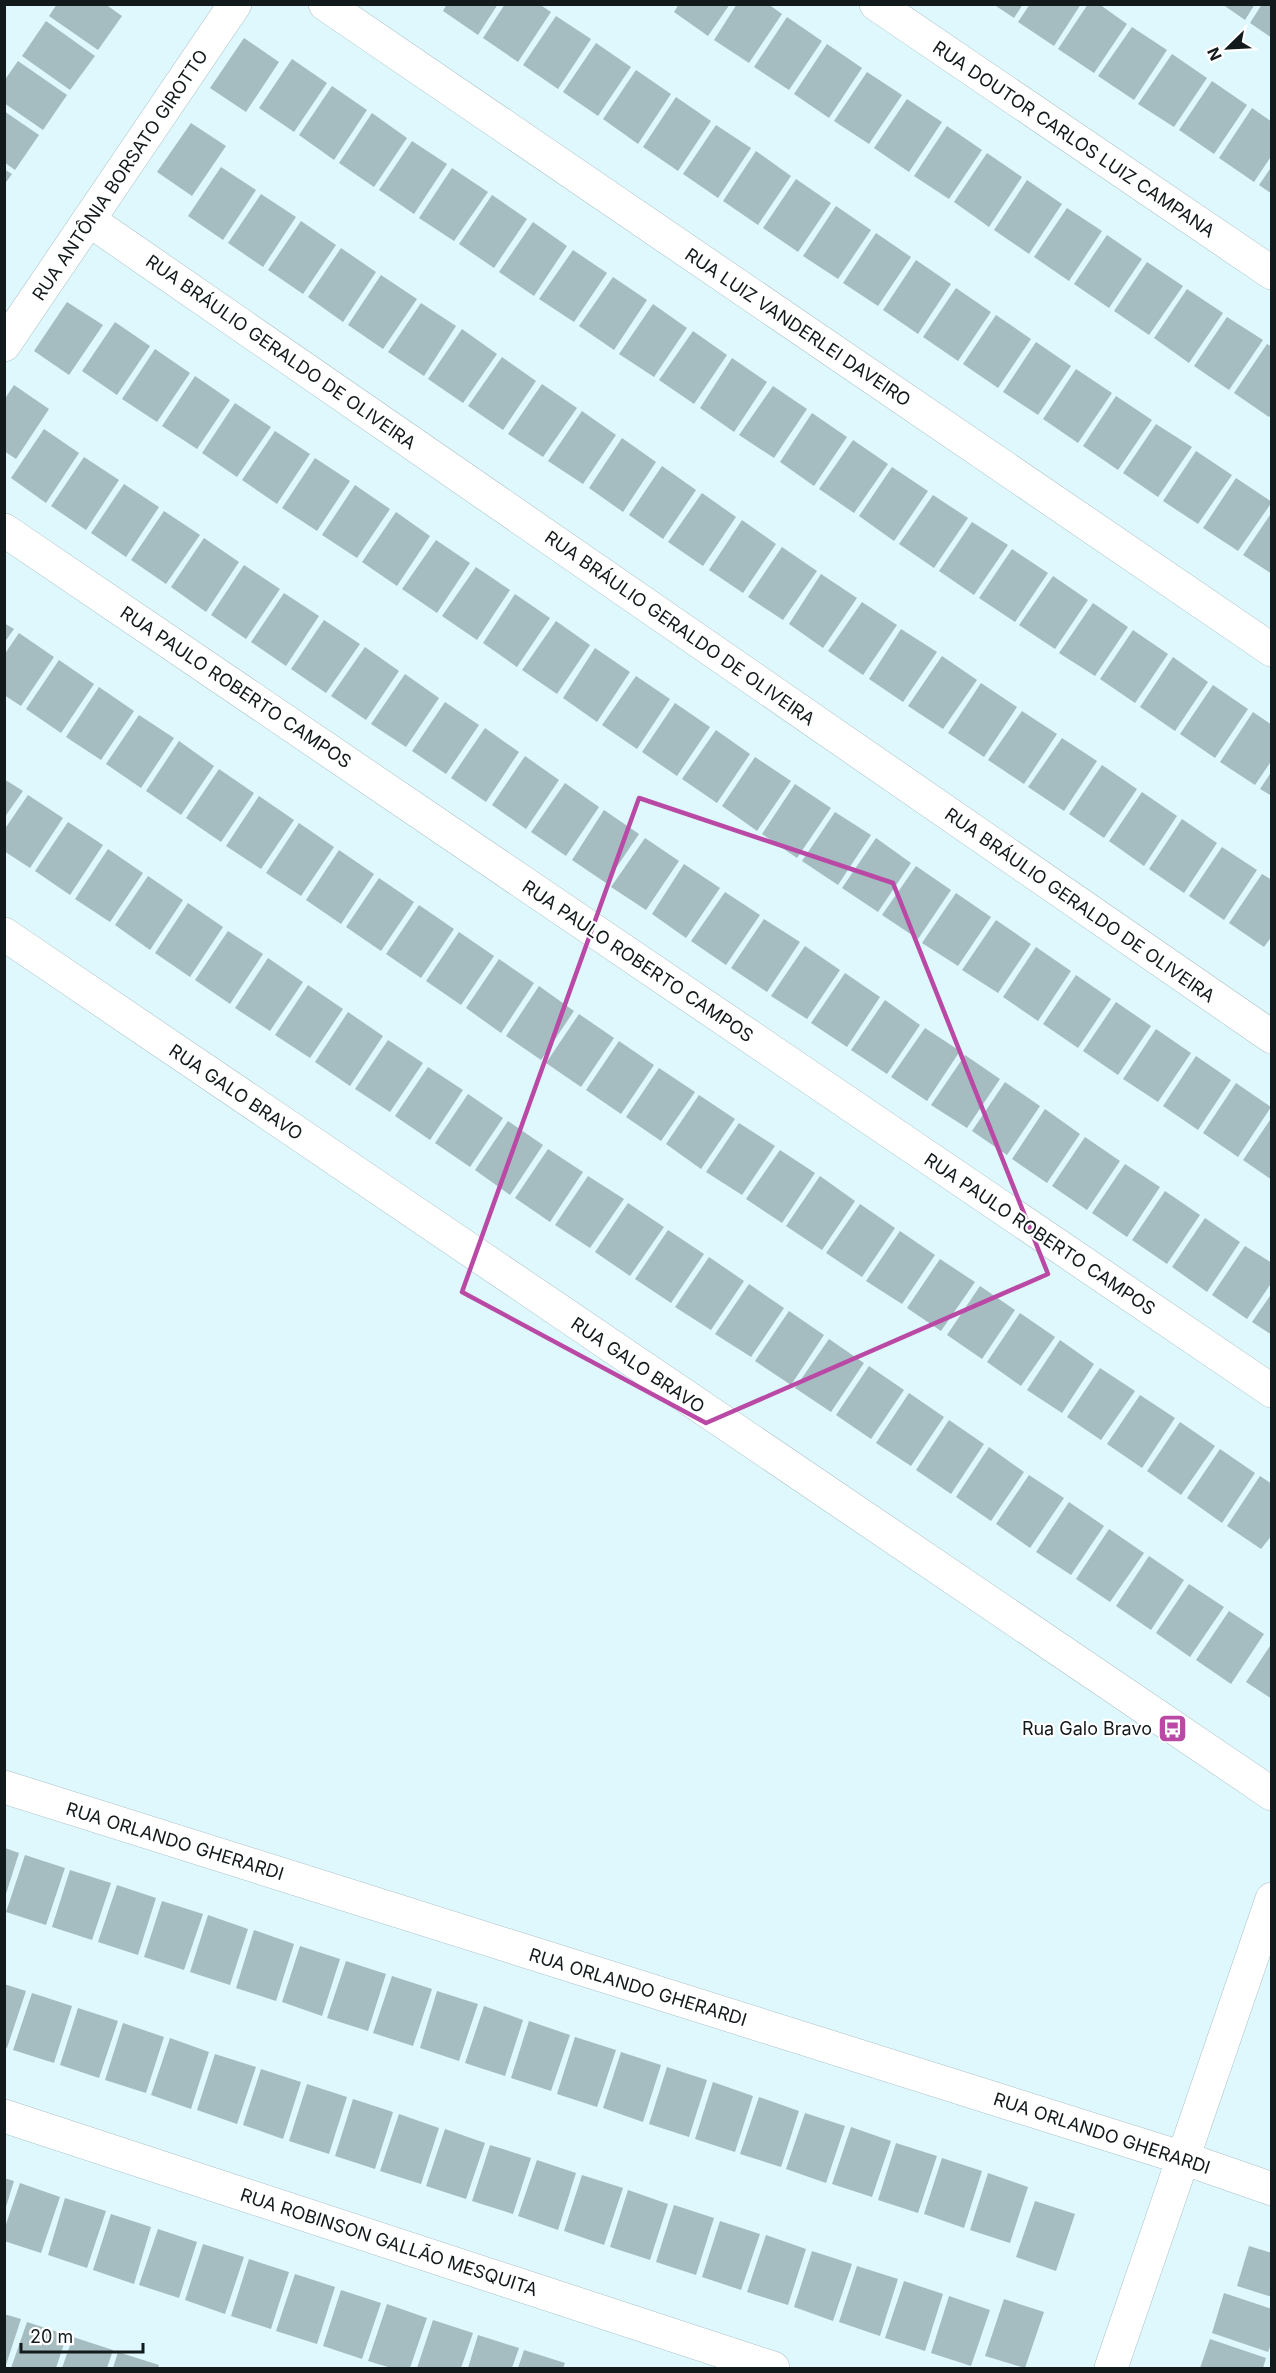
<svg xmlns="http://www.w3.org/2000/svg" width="1276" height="2373" font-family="Inter,sans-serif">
	<rect width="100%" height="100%" fill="#dff8fd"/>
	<g fill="#a5bdc1">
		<polygon points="57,4 105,4 122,16 98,50 49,16"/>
		<polygon points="447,4 498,4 478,35 443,11"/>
		<polygon points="505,4 539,4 551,12 518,62 483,38"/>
		<polygon points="679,4 730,4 708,36 674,12"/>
		<polygon points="737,4 768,4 782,14 749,63 714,40"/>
		<polygon points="993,4 1023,4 1014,18"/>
		<polygon points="1030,4 1081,4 1054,46 1018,22"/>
		<polygon points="1088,4 1099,4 1127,24 1094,73 1058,49"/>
		<polygon points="1222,4 1255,4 1245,20"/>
		<polygon points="1262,4 1272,4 1272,38 1250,23"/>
		<polygon points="556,16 591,39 558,89 523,65"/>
		<polygon points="787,17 822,41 789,90 754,67"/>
		<polygon points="46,21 95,56 70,90 22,56"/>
		<polygon points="1132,27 1167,50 1134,100 1098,76"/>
		<polygon points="244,38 279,62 246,112 210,88"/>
		<polygon points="596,43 631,67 598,116 563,92"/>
		<polygon points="827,44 862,68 829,118 794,94"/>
		<polygon points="1172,54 1207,78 1174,127 1138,104"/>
		<polygon points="292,59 327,83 294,132 259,108"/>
		<polygon points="18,61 67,95 43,130 4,103 4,81"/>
		<polygon points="636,70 671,94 638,144 603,119"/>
		<polygon points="867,72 902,95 869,144 834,121"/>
		<polygon points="1212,81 1247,105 1214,154 1179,130"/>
		<polygon points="332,86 367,110 334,160 299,135"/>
		<polygon points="676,97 711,121 678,171 643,147"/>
		<polygon points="907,99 942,122 909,172 874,148"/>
		<polygon points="1252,108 1272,122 1272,155 1254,182 1219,158"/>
		<polygon points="4,111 39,135 15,170 4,162"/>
		<polygon points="372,113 407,138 374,187 339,163"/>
		<polygon points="191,123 226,146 192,196 157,172"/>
		<polygon points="716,125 751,148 718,198 683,174"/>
		<polygon points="947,126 982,150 949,199 914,176"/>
		<polygon points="412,141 447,164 414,214 379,190"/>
		<polygon points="756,151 791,176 758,225 723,201"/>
		<polygon points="987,153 1022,177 989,227 954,202"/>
		<polygon points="1272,166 1272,194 1259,185"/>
		<polygon points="221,167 256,190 223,240 188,216"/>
		<polygon points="452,168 488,192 454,241 419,218"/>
		<polygon points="4,169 12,174 4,185"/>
		<polygon points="796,179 831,203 798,252 763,228"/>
		<polygon points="1027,180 1062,204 1029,254 994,230"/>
		<polygon points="261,194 296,217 263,267 228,243"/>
		<polygon points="492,195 527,219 494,268 459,244"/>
		<polygon points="836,206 871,230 838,279 803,256"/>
		<polygon points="1067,208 1102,231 1069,281 1034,257"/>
		<polygon points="301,221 336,245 303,294 268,270"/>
		<polygon points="533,222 567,246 534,296 499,272"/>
		<polygon points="876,233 911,257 878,306 843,283"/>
		<polygon points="1107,235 1142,259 1109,308 1074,284"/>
		<polygon points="341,248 376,272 343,322 308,297"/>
		<polygon points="573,250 607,273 574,322 539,299"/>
		<polygon points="916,260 951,284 918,334 883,310"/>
		<polygon points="1147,262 1183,286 1149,335 1114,311"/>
		<polygon points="381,275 417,299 383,349 348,325"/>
		<polygon points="613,277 647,300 614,350 579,326"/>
		<polygon points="956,288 991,312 958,361 923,337"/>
		<polygon points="1187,289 1223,313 1189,363 1154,338"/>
		<polygon points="67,302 103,325 69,375 34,351"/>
		<polygon points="421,303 456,326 424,376 388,352"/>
		<polygon points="653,304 687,328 654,377 619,354"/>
		<polygon points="996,315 1031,339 998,388 963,364"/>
		<polygon points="1227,317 1263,340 1229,390 1194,366"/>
		<polygon points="115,322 150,346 117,395 82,371"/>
		<polygon points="462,329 497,354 463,403 428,379"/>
		<polygon points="693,331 727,355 694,404 659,380"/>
		<polygon points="1036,342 1071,366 1038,415 1003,392"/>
		<polygon points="1267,344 1272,347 1272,413 1269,417 1234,393"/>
		<polygon points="155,349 190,373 157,422 122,399"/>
		<polygon points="502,357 536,381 503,430 468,406"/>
		<polygon points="732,358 767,382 734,432 700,408"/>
		<polygon points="1076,369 1112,393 1078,443 1043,419"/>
		<polygon points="195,376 230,400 197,449 162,426"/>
		<polygon points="542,384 577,408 543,457 508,434"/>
		<polygon points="14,385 49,409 16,459 4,451 4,400"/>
		<polygon points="773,386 807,409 774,458 739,435"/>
		<polygon points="1116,396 1152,420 1118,470 1083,446"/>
		<polygon points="235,403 271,427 237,477 202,453"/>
		<polygon points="582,411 616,435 583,484 548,461"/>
		<polygon points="812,413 847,437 814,486 780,462"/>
		<polygon points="1156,424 1192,447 1158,497 1123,473"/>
		<polygon points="44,429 79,453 46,503 11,478"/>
		<polygon points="275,431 310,454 277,504 242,480"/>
		<polygon points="622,438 656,462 623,512 589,488"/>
		<polygon points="853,440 888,464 854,513 819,489"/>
		<polygon points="1196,451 1232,475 1198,524 1163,501"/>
		<polygon points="84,457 119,480 86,530 51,506"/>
		<polygon points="315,458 350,481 317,531 282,508"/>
		<polygon points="662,466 696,490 663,539 629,515"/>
		<polygon points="892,467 928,491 894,541 859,516"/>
		<polygon points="1236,478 1272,502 1238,551 1203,528"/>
		<polygon points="124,484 159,507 126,557 91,533"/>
		<polygon points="355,485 390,509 357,558 322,535"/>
		<polygon points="702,493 736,517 703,566 668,542"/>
		<polygon points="933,495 968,518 934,568 899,544"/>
		<polygon points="164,511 200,535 166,584 131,560"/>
		<polygon points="396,512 430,536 397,586 362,562"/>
		<polygon points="1272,512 1272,574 1243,555"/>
		<polygon points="742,520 776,544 743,593 709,570"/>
		<polygon points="972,522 1008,545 974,595 939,571"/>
		<polygon points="204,538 239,562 206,612 171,587"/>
		<polygon points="436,540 470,563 437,613 402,589"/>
		<polygon points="782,547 817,571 783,620 748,597"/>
		<polygon points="1012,549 1048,573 1015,622 979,598"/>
		<polygon points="244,565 280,589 246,639 211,615"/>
		<polygon points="476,567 510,590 477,640 442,616"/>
		<polygon points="821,574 857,598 823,648 789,624"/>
		<polygon points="1053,576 1088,600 1055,649 1019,625"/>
		<polygon points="284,593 319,616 286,666 251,642"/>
		<polygon points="515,594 550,618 517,667 483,643"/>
		<polygon points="862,602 897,625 863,675 828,651"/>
		<polygon points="1093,603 1128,627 1095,676 1059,653"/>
		<polygon points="324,620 360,644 326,693 291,669"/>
		<polygon points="556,621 590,645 557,694 522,670"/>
		<polygon points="4,623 14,629 4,643"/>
		<polygon points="901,629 937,652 903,702 869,679"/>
		<polygon points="1133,630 1168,654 1135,703 1100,679"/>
		<polygon points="19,633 54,657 21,706 4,695 4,655"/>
		<polygon points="365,647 399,671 366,720 331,696"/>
		<polygon points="595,648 630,672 597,722 563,698"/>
		<polygon points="942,656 977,680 943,729 908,706"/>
		<polygon points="1173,657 1208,682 1175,731 1140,707"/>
		<polygon points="59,660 94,684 61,733 26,709"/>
		<polygon points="405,674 439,698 406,747 371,724"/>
		<polygon points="636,676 670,699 637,749 602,725"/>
		<polygon points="981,683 1017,707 984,757 948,733"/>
		<polygon points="1213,685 1248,709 1215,758 1180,734"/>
		<polygon points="99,687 134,711 101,760 66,737"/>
		<polygon points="445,702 479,725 446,774 412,751"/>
		<polygon points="675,703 710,727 677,776 642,752"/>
		<polygon points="1022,711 1057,734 1024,784 988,760"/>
		<polygon points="1253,712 1272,725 1272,760 1255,785 1220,762"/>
		<polygon points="139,715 174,738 141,788 106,764"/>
		<polygon points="485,728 519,752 486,802 451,778"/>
		<polygon points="716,730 750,754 717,803 682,779"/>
		<polygon points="1062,738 1097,761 1064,811 1028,787"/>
		<polygon points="179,741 214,766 181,815 146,791"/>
		<polygon points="525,756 559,780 526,829 492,805"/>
		<polygon points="755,757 791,781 757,831 722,806"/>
		<polygon points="1102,765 1137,789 1104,838 1069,814"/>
		<polygon points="219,769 254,793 221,842 186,818"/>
		<polygon points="1272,771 1272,796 1260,789"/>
		<polygon points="4,779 23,791 4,818"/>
		<polygon points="565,783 599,807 566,856 531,832"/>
		<polygon points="795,784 831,808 797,858 762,834"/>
		<polygon points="1142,792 1177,816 1144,866 1109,841"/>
		<polygon points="28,795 63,818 30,868 4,851 4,830"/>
		<polygon points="259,796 294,820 261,869 226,846"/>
		<polygon points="604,810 639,834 606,883 572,860"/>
		<polygon points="835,812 871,835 838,885 802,861"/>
		<polygon points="1182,819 1217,843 1184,893 1149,869"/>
		<polygon points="68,822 103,845 70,895 35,871"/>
		<polygon points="299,823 334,847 301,896 266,873"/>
		<polygon points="645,838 679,861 646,910 611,887"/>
		<polygon points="876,838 911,863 878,912 842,888"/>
		<polygon points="1222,847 1257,870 1224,920 1189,896"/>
		<polygon points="108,849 143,873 110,922 75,899"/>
		<polygon points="339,850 374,874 341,924 306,900"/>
		<polygon points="684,864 720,888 686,938 652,914"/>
		<polygon points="916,866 951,890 918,939 882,915"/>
		<polygon points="1262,874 1272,880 1272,936 1264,947 1229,923"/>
		<polygon points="148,876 183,900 150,950 115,925"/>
		<polygon points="379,878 414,902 381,951 346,927"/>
		<polygon points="725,892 760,915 726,965 691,941"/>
		<polygon points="956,893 991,917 958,966 922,943"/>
		<polygon points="188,903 223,927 190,977 155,953"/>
		<polygon points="419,905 454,929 421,978 386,954"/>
		<polygon points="764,919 800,942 767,992 731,968"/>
		<polygon points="996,920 1031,944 998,993 962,970"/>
		<polygon points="228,931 263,954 230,1004 195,980"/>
		<polygon points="459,932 494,956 461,1005 426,981"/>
		<polygon points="805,946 840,970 807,1019 771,996"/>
		<polygon points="1036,947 1071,971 1038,1021 1003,997"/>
		<polygon points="268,958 303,982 270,1031 235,1008"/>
		<polygon points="499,959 534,983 501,1033 466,1008"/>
		<polygon points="845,973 880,997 847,1047 811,1023"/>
		<polygon points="1076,975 1111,999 1078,1048 1043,1024"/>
		<polygon points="308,985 343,1009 310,1058 275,1035"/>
		<polygon points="539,986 574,1011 541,1060 506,1036"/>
		<polygon points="885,1000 920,1025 887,1074 851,1050"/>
		<polygon points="1116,1002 1151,1026 1118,1075 1083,1051"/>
		<polygon points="348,1012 383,1036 350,1086 315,1062"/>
		<polygon points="579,1014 614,1038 581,1087 546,1063"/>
		<polygon points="925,1028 960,1051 927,1101 891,1077"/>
		<polygon points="1156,1029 1191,1053 1158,1102 1123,1079"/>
		<polygon points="388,1040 423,1063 390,1112 355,1089"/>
		<polygon points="619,1041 654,1065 621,1114 586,1090"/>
		<polygon points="965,1055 1000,1079 967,1128 931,1105"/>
		<polygon points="1196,1056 1231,1080 1198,1130 1163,1106"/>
		<polygon points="428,1067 463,1090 430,1140 395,1116"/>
		<polygon points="659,1068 695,1092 661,1141 626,1117"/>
		<polygon points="1005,1082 1040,1106 1007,1155 972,1131"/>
		<polygon points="1236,1083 1271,1107 1238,1157 1203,1133"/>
		<polygon points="468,1094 503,1118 470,1167 435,1143"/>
		<polygon points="699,1095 735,1119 701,1169 666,1144"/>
		<polygon points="1045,1109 1080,1134 1047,1183 1012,1159"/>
		<polygon points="1272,1117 1272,1180 1243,1160"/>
		<polygon points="508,1121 543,1145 510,1195 475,1170"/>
		<polygon points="739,1123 775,1146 742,1195 706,1172"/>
		<polygon points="1085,1137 1120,1161 1087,1210 1052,1186"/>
		<polygon points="548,1149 583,1172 550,1222 515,1198"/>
		<polygon points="780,1150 815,1173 782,1223 746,1199"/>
		<polygon points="1125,1164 1160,1187 1127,1237 1092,1213"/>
		<polygon points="588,1176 624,1199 590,1248 555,1225"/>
		<polygon points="820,1176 855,1201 822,1250 786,1226"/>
		<polygon points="1165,1191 1200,1215 1167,1264 1132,1240"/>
		<polygon points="628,1203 664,1227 630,1276 595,1252"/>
		<polygon points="860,1204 895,1228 862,1277 826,1253"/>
		<polygon points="1205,1218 1240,1242 1207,1292 1172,1267"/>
		<polygon points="668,1230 704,1254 671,1303 635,1279"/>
		<polygon points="900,1231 935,1255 902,1304 866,1281"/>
		<polygon points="1245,1246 1272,1263 1272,1282 1247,1319 1212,1295"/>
		<polygon points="709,1257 744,1281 711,1330 675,1307"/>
		<polygon points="940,1259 975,1282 941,1331 907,1308"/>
		<polygon points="749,1284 784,1308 751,1357 715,1334"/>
		<polygon points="980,1286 1015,1310 982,1359 947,1335"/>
		<polygon points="1272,1293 1272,1335 1252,1322"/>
		<polygon points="789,1311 824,1335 791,1385 755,1361"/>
		<polygon points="1020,1313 1055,1337 1021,1386 987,1362"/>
		<polygon points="829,1339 864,1363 831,1412 795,1388"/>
		<polygon points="1060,1340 1094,1364 1062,1413 1027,1390"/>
		<polygon points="869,1366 904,1390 871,1439 836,1415"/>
		<polygon points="1100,1368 1135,1391 1101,1440 1067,1417"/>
		<polygon points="909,1393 944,1417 911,1466 876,1443"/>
		<polygon points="1140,1395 1175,1418 1142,1468 1107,1444"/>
		<polygon points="949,1420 984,1444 951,1494 916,1470"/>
		<polygon points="1180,1422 1215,1446 1181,1495 1147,1471"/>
		<polygon points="989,1447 1024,1472 991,1521 956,1497"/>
		<polygon points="1220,1449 1255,1473 1222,1523 1187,1498"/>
		<polygon points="1029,1475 1064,1498 1030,1548 996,1524"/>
		<polygon points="1260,1476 1272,1484 1272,1535 1261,1549 1227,1526"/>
		<polygon points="1069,1502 1104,1526 1071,1575 1036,1552"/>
		<polygon points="1109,1529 1144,1553 1110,1602 1076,1579"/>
		<polygon points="1149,1556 1184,1580 1151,1630 1116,1606"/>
		<polygon points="1189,1584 1224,1607 1190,1657 1156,1633"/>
		<polygon points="1229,1611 1264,1634 1231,1684 1196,1660"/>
		<polygon points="1272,1643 1272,1699 1246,1682"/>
		<polygon points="5,1848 19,1853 5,1897"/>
		<polygon points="25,1855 65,1868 46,1925 6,1912"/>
		<polygon points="70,1870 111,1883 92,1940 52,1927"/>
		<polygon points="117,1885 156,1898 138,1955 98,1942"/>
		<polygon points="162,1901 203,1914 184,1970 144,1957"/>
		<polygon points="208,1915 248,1929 230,1985 190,1972"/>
		<polygon points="254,1930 294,1944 276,2001 236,1988"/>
		<polygon points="300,1946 340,1959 322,2016 282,2002"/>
		<polygon points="346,1961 386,1974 368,2031 327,2018"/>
		<polygon points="392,1976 432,1989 413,2046 373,2033"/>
		<polygon points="4,1984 26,1991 7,2048 4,2047"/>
		<polygon points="437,1991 478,2004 459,2061 420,2048"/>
		<polygon points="32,1993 72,2006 54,2063 13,2050"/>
		<polygon points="484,2006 523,2020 505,2076 465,2063"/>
		<polygon points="78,2008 118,2021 99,2078 60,2065"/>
		<polygon points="529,2021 570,2035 551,2091 511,2078"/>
		<polygon points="123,2023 164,2037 146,2093 105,2080"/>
		<polygon points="575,2037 616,2050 597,2107 557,2094"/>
		<polygon points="170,2038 209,2052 191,2109 151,2095"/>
		<polygon points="621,2052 661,2065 643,2122 603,2108"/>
		<polygon points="215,2054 256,2067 237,2124 197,2110"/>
		<polygon points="667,2067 707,2080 689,2137 649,2124"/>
		<polygon points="261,2069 301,2082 283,2139 243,2125"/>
		<polygon points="713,2082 753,2096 735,2152 695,2139"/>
		<polygon points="307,2084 347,2097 329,2154 289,2141"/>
		<polygon points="759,2097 799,2111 781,2167 740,2154"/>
		<polygon points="353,2099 393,2112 375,2169 335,2156"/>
		<polygon points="805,2113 845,2126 826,2183 786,2169"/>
		<polygon points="399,2114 439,2128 421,2184 380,2171"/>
		<polygon points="851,2127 891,2141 872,2197 832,2184"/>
		<polygon points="445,2129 485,2143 466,2199 426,2186"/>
		<polygon points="896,2143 937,2156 918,2213 878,2200"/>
		<polygon points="490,2145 531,2158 513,2214 472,2201"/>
		<polygon points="942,2158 982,2171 964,2228 924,2214"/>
		<polygon points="537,2160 576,2173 558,2230 518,2216"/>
		<polygon points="988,2173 1028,2187 1010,2243 970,2230"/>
		<polygon points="582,2175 623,2188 604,2245 564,2231"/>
		<polygon points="4,2178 14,2181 5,2210 4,2209"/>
		<polygon points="20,2183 60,2197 41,2253 4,2241 4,2230"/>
		<polygon points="628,2190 668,2204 650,2260 610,2247"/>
		<polygon points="65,2198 106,2211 87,2268 48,2255"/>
		<polygon points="1035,2201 1075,2214 1056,2271 1016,2257"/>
		<polygon points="674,2205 714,2218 696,2275 656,2262"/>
		<polygon points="111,2214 151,2227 134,2284 93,2270"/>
		<polygon points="720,2221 760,2234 741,2290 702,2277"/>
		<polygon points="158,2229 197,2242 179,2298 139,2285"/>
		<polygon points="766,2235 806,2249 788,2305 747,2292"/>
		<polygon points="203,2244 244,2257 225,2314 185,2300"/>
		<polygon points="1249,2246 1272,2253 1272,2297 1237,2286"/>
		<polygon points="812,2251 852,2264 833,2321 794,2307"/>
		<polygon points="249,2259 289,2272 271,2329 231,2316"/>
		<polygon points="857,2266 898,2279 880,2336 839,2322"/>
		<polygon points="295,2274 335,2287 317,2344 276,2331"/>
		<polygon points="904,2281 943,2294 925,2351 885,2338"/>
		<polygon points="341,2290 381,2303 362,2359 323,2346"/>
		<polygon points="1224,2293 1272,2309 1272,2342 1268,2352 1212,2333"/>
		<polygon points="949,2296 990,2310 971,2366 931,2353"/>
		<polygon points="1004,2299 1044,2312 1025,2368 985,2356"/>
		<polygon points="387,2304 427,2318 410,2368 391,2368 368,2361"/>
		<polygon points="4,2314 21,2319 5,2368 4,2368"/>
		<polygon points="433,2320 473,2333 461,2368 417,2368"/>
		<polygon points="27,2322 67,2335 56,2368 11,2368"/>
		<polygon points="478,2335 519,2348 512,2368 468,2368"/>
		<polygon points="73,2337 113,2350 107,2368 62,2368"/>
		<polygon points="1210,2339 1266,2358 1263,2368 1200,2368"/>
		<polygon points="524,2350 565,2363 563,2368 518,2368"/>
		<polygon points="118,2352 159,2365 158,2368 113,2368"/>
	</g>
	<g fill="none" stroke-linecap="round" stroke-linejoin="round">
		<defs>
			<g id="street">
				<polyline points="325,4 1272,650"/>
				<polyline points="876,4 1272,273"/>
				<polyline points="89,220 1272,1037"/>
				<polyline points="4,345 235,4"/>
				<polyline points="4,530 1272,1391"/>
				<polyline points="4,934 1272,1794"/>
				<polyline points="4,1787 1183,2158 1272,2189"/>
				<polyline points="4,2116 773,2368"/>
				<polyline points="1111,2368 1272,1899"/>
			</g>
		</defs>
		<use href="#street" stroke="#a9c1c6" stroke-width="34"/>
		<use href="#street" stroke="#fff" stroke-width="33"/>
	</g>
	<path fill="none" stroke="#b949a5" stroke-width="4.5" stroke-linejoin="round" d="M639,798L893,883L1048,1274L706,1423L462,1292Z"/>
	<defs>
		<symbol id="bus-square" viewBox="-11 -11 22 22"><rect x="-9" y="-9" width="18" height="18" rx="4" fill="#b949a5" stroke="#fff"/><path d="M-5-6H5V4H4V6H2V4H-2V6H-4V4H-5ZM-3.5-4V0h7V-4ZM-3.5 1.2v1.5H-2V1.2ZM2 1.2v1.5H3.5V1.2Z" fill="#fff"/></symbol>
	</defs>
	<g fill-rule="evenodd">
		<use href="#bus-square" x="1156" y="1712" width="33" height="33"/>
	</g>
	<g text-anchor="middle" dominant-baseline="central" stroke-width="4.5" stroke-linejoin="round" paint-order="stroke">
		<g font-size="18" fill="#121a1c" stroke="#fff">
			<text transform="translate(1074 139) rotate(34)">RUA DOUTOR CARLOS LUIZ CAMPANA</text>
			<text transform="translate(120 175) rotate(-56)">RUA ANTÔNIA BORSATO GIROTTO</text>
			<text transform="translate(798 327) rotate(34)">RUA LUIZ VANDERLEI DAVEIRO</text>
			<text transform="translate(281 352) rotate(35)">RUA BRÁULIO GERALDO DE OLIVEIRA</text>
			<text transform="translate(680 628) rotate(35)">RUA BRÁULIO GERALDO DE OLIVEIRA</text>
			<text transform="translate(236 687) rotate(34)">RUA PAULO ROBERTO CAMPOS</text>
			<text transform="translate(1080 905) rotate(35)">RUA BRÁULIO GERALDO DE OLIVEIRA</text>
			<text transform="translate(638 961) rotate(34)">RUA PAULO ROBERTO CAMPOS</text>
			<text transform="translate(236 1092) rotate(34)">RUA GALO BRAVO</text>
			<text transform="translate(1040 1234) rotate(34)">RUA PAULO ROBERTO CAMPOS</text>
			<text transform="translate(638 1365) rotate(34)">RUA GALO BRAVO</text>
			<text transform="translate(175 1841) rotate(17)">RUA ORLANDO GHERARDI</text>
			<text transform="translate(638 1987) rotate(17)">RUA ORLANDO GHERARDI</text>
			<text transform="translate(1102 2133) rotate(18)">RUA ORLANDO GHERARDI</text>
			<text transform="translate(389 2242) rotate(18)">RUA ROBINSON GALLÃO MESQUITA</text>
		</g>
		<g font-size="18" fill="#121a1c" stroke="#fff" text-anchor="end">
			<text x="1152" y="1728">Rua Galo Bravo</text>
		</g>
	</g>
	<rect width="1276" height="2373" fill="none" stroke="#121a1c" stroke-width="12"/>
	<g transform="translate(1228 48) rotate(246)" stroke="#ffffff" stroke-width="4.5" paint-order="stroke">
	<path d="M0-4.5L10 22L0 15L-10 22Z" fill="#121a1c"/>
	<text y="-9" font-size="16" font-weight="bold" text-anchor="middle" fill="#121a1c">N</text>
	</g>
	<path d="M21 2343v9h122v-9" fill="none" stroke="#121a1c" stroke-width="3"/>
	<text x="30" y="2343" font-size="18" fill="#121a1c" stroke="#ffffff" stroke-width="4.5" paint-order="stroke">20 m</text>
</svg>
